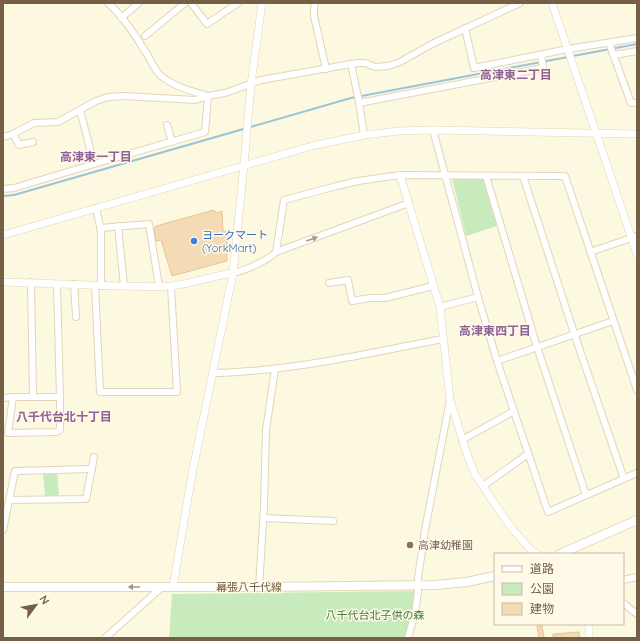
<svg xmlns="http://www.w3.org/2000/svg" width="640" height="641" font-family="Quicksand,'Noto Sans JP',sans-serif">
	<rect width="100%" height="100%" fill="#fdf8e0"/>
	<g fill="#c8ebbe">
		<polygon points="452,178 483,179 497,226 466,236"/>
		<polygon points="57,472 59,496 45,498 43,473"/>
		<polygon points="415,591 412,612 406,638 169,638 172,594"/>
	</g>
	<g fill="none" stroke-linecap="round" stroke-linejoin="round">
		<g stroke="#9ac4da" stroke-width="2">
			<polyline points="573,56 637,44"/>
			<polyline points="3,196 14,195 351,98 568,57"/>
		</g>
	</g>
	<g fill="#f4dbb6" stroke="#e7c596">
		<polygon points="214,210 216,213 222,211 223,231 227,232 227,261 172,276 161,240 156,241 154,229 156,226"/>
		<polygon points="537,626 542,626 544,637 539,638"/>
		<polygon points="579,632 580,638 553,638 553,634"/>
	</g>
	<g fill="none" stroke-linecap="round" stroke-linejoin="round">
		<defs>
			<g id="minor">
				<path d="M108,3C124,17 136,37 147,54C151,61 155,70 160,75C174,87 192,91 208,96"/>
				<polyline points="191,3 207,24 238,3"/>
				<polyline points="315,3 314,10 314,16 326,69"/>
				<polyline points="121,18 139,3"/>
				<polyline points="465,28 474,68 568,49 637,38"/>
				<polyline points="145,36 185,3"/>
				<polyline points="609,43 631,103 637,103"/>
				<polyline points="614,55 637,51"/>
				<polyline points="351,64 359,102 364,135"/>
				<polyline points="359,103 543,68 541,55"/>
				<polyline points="80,110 94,164"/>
				<polyline points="167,125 172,142"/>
				<polyline points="433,130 478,297 497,361 548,512 637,473"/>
				<polyline points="13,134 19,145 33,142"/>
				<polyline points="3,137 13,134 34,123 58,122 96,101 108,97 124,96 195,100 208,96 225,93 261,80 351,64 359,63 365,63 375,67 388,66 400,62 432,44 520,3"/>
				<polyline points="486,176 537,347 586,495"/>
				<polyline points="523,176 574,333 624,479"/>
				<polyline points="3,189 14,188 94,164 205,132 208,96"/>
				<polyline points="96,208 101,231 101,286"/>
				<polyline points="118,226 124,286"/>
				<polyline points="100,228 149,224 159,286"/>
				<polyline points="276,252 284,200 337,186 358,181 400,175 565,176 637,390"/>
				<polyline points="590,252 637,236"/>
				<path d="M233,273C246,270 267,261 276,252L409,203"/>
				<polyline points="31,282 33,397"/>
				<polyline points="329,283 348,280 352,301 370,298 385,298 433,286"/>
				<polyline points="57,284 60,397 60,430 56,432 8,433 13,397 60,397"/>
				<polyline points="74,284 76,317"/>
				<polyline points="95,285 100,392 177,392 171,286"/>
				<polyline points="440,307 478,297"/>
				<polyline points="497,361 613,321"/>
				<path d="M213,373C225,373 238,372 250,371C315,366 379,351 443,339"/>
				<polyline points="3,398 13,397"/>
				<polyline points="462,440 514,411"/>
				<polyline points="483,486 528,454"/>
				<polyline points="9,500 86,499 94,457"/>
				<polyline points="264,518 333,521"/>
				<polyline points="3,530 15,471 92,469"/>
				<polyline points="623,580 637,577"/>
				<polyline points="259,587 264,507 266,430 275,369"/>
				<polyline points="623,603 637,614"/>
				<polyline points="105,638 162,587"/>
				<polyline points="408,638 415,613 418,592 418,578 425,530 450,400"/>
			</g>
			<g id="tertiary">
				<polyline points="552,3 637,254"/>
				<polyline points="400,175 440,307 450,400 468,457 475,474 496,506 514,531 530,549 537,554"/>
				<polyline points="3,235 312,146 364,135 399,131 433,130 637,134"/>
				<path d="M3,282C42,283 80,285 119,286C136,286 154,287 171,286C192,284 212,276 233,273"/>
				<polyline points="173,587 192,474 233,273 244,165 251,84 262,3"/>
				<polyline points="589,624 589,638"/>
			</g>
			<g id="secondary">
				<polyline points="560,554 637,520"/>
				<polyline points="3,587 259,587 436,585 467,582 495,576"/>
			</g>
		</defs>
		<use href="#minor" stroke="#e2d5bc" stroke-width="8"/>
		<use href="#tertiary" stroke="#e2d5bc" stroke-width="8"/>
		<use href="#secondary" stroke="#e7d7b9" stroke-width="10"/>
		<use href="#minor" stroke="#fff" stroke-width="6"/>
		<use href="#tertiary" stroke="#fff" stroke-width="7"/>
		<use href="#secondary" stroke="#fff" stroke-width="8"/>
	</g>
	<defs><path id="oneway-solid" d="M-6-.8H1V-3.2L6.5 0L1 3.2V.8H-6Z"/></defs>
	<g fill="#a59887">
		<use href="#oneway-solid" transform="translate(312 239) rotate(-20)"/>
		<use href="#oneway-solid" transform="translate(134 587) rotate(180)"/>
	</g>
	<circle fill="#3f7fe0" stroke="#fffae7" stroke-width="1.5" cx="194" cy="241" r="4"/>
	<circle fill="#8d6e63" stroke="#fffae7" stroke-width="1.5" cx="410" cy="545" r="4"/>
	<g text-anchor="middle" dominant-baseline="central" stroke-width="3" stroke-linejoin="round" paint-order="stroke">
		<g font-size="11" fill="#366cbe" stroke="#fffae7" text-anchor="start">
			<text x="202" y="235">ヨークマート<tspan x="202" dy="13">(YorkMart)</tspan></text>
		</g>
		<g font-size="11" fill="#785e54" stroke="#fffae7" text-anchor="start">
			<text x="418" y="545">高津幼稚園</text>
		</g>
		<g font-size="11" fill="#756046" stroke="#fffae7">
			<text x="249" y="587">幕張八千代線</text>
		</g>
		<g font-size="11" fill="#447c3e" stroke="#fffae7">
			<text x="375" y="615">八千代台北子供の森</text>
		</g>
		<g font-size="12" font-weight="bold" fill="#916199" stroke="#fffae7">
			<text x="516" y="74">高津東二丁目</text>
			<text x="96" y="156">高津東一丁目</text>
			<text x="495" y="330">高津東四丁目</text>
			<text x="64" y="416">八千代台北十丁目</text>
		</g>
	</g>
	<rect width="640" height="641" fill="none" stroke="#756046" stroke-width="8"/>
	<rect x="494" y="553" width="130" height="72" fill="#fffae7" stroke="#c8bca7"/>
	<rect x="502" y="566" width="20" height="6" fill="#ffffff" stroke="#c8bca7"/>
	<text x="530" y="573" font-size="12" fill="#756046">道路</text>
	<rect x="502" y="583" width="20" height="12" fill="#c8ebbe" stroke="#c8bca7"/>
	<text x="530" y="593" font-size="12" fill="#756046">公園</text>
	<rect x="502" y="603" width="20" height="12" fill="#f4dbb6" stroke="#c8bca7"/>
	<text x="530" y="613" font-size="12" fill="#756046">建物</text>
	<g transform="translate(36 605) rotate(58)" stroke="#fffae7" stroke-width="3" paint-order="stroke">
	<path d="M0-3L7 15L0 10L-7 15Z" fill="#756046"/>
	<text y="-6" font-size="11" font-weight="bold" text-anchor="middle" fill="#756046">N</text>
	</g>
</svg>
